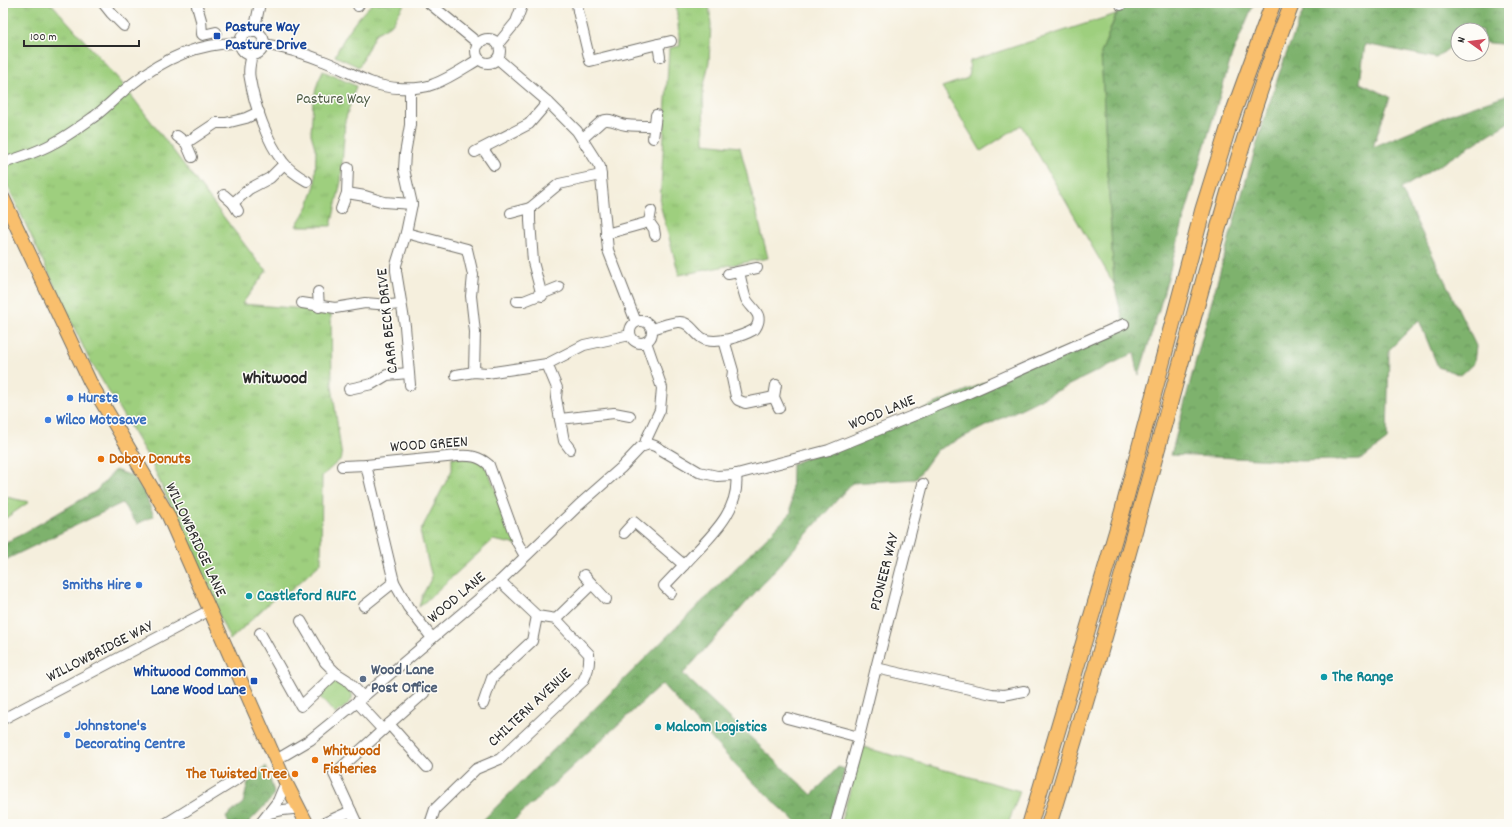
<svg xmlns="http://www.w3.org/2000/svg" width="1512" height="827" font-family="Dekko,sans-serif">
	<defs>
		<pattern id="forest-crowns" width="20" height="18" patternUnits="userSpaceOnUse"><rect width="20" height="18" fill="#7eb26d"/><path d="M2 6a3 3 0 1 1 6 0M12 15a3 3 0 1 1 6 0" fill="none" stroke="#67915a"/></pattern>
		<pattern id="park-tufts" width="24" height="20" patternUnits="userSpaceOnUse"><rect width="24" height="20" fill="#9ecf7e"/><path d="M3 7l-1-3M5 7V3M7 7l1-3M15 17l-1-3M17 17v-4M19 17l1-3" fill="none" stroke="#88b26d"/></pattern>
	</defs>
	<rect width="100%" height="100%" fill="#fdfcf7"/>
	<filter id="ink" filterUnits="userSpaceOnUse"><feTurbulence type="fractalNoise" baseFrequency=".025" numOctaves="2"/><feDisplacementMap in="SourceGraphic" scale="8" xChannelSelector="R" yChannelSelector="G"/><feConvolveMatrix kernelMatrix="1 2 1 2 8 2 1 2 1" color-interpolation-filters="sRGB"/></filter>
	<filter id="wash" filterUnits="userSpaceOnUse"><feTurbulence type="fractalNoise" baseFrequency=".012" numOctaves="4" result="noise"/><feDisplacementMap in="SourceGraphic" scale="16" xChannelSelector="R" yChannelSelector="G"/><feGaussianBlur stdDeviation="0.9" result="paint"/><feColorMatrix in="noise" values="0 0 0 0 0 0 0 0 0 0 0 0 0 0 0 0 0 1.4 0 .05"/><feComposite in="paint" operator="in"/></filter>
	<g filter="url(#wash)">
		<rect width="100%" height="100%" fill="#f5efdd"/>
		<g fill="#9ecf7e" stroke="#647d54">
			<polygon points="1116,14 1101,54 1114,284 1021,125 981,151 942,87 968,78 970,61"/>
			<path d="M338,680C342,681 344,684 348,688C360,700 344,707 335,714L318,695L331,683Z"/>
			<polygon points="863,747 1020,791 1008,824 840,824"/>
		</g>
		<g fill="url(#forest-crowns)" stroke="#546e4c">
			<polygon points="1121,3 1254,3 1232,55 1199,165 1160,306 1139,375 1134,353 937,450 916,479 852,483 683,674 812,795 838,767 845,769 831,818 827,824 796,824 797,823 739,769 662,684 510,824 479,824 791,513 792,464 1124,324 1114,284 1101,53"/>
			<path d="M1307,3H1509V45L1482,42V30H1458V41L1436,58L1365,44L1360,83L1390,97L1373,147L1456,112L1509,94V122L1401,189L1476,346L1474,363L1461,375L1438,367L1419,320L1389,350L1387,440L1362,459L1302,461L1171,455C1195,363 1219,272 1246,180C1264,121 1281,60 1307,3Z"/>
			<polygon points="115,470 133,476 144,492 154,516 137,524 122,503 3,561 3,545 96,491"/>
			<polygon points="266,766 274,792 272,798 247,824 229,824 226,817 243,803 248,783"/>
		</g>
		<g fill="url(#park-tufts)" stroke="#647d54">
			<polygon points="3,3 51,3 121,82 258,262 267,270 242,304 331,311 332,386 342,458 322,476 321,563 289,592 285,588 230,640 151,462 88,357 3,176"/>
			<path d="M373,3H405L392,24L375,34L359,67L335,56C345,35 356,18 373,3Z"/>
			<polygon points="676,3 709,3 711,25 709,62 703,90 704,143 740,147 768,258 679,275 660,204 669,48 680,46"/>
			<polygon points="323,71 356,86 345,121 341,182 331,226 296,226 308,206 315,185 316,151 311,134 313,100 318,82"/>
			<polygon points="452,457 484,461 518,545 493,540 419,607 422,596 432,577 420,532 452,470"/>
			<polygon points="3,497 6,497 29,502 3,520"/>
		</g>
	</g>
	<g filter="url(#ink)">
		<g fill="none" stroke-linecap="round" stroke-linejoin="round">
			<defs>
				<g id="minor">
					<polyline points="103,3 111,13 124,26"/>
					<polyline points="197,3 197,6 201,20 202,34 203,35 216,32"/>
					<polyline points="429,3 479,44"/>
					<polyline points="577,3 578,11 590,61 658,44 660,57"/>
					<polyline points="1121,5 1121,3"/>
					<polyline points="358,6 360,3"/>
					<circle cx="252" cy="43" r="12"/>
					<polyline points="254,32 260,3"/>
					<circle cx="488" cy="51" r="12"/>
					<path d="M264,44C287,48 304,53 326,62C341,68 355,76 370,82C387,89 417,91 434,84C450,78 464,68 479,59"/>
					<polyline points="498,44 516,22 523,3"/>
					<polyline points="658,44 671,41"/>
					<path d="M252,55C250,63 248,71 250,79C254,104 267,142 283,162C289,170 298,176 307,181"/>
					<polyline points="498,59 548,102 577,131 600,167 608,250 636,322"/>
					<polyline points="410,89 410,125 405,154 404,169 412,204 406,233 396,265 396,271 405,326 410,385"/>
					<polyline points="177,136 186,143 192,157"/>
					<polyline points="653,138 656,115"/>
					<path d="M582,139L602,121C611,117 617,124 626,125C635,126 645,126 654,126"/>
					<polyline points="186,143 216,123 226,123 246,118 259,112"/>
					<polyline points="483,149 494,165"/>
					<polyline points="475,152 529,124 548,102"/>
					<path d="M3,163C19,158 37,152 52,144C66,137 81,126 95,116C108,106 119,94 132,84C163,59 200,42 241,43"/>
					<polyline points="347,193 365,196 384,202 412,204"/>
					<polyline points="224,195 233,203 238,211"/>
					<polyline points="233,203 249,189 270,178 284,164"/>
					<polyline points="341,209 347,193 348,168"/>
					<polyline points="651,211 649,222 654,229 655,235"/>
					<polyline points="511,213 530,208"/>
					<polyline points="406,233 467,249 473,275 471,296 475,332 474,372"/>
					<polyline points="606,234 649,222"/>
					<polyline points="728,274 757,268"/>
					<polyline points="318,292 319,307"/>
					<polyline points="542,296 533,262 530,221 530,208 559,184 601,175"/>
					<polyline points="517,301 524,301 559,287"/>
					<polyline points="302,303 335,308 365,303 390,305 401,304"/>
					<circle cx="641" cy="332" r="11"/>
					<path d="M652,329C660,327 671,322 679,322C689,321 694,333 702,338C714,346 743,336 755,329C765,314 752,310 746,299C743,291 741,280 739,272"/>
					<polyline points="724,340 733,371 732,378 736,397 738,400 745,403 774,397"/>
					<polyline points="547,364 557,388 556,398 564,441 570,449"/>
					<polyline points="456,375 474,372 487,373 547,364 584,345 630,335"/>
					<polyline points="776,385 774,397 779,408"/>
					<polyline points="349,389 372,384 387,375 408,373"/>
					<polyline points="560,419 614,413 630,416"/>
					<polyline points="645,445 646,440 660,410 662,388 646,342"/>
					<polyline points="366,465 394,582 408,607 432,638"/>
					<path d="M342,466L366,465L457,456C470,455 479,456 489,465L517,542L525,556"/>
					<polyline points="624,533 634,522 684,565 664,586 671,593"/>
					<path d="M684,565C707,539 741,513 736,474"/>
					<polyline points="584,575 592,584"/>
					<polyline points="364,606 394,582"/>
					<polyline points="556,619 592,584 606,599"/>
					<polyline points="301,621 325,662 336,673 347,680 363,697"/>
					<polyline points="260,633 301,706 336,673"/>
					<polyline points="876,668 923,484"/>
					<polyline points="483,704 492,678 532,641 537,616"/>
					<polyline points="787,718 859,737 835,824"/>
					<polyline points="3,719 210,610"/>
					<polyline points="389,724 424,693"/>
					<polyline points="383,730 389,724 427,767"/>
					<polyline points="859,737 876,668 992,694 1004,695 1024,691"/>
					<polyline points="276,760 310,740 357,702 500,581 579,505 621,468 641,447 649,444 655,446 699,472 717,476 733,475 829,450 964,395 1124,324"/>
					<polyline points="351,811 334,774 383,730 357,702"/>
					<polyline points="270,813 283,810 293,809"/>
					<polyline points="165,824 239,778"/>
					<polyline points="260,824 278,801 283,789"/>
					<polyline points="322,824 351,811 357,824"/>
					<path d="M430,824L435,809L476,769L500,759L583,681C588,672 590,665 589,654L556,619L537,616L500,581"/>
				</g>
				<polyline id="major" points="3,198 90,382 168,515 285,781 307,824"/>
				<g id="highway">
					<polyline points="1030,824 1122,513 1203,209 1232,116 1273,3"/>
					<path d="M1049,824C1095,675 1137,524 1178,373C1213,249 1244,123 1292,3"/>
				</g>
			</defs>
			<use href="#minor" stroke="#727069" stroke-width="12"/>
			<use href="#major" stroke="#727069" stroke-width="15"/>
			<use href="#highway" stroke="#727069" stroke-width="17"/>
			<use href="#minor" stroke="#fff" stroke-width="10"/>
			<use href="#major" stroke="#f9bf6d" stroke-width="13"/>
			<use href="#highway" stroke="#f9bf6d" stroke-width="15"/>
		</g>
	</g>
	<g fill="#1a4fb4" stroke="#fdfcf7" stroke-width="1.5">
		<rect x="213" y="32" width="8" height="8" rx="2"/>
		<rect x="250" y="677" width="8" height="8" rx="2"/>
	</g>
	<g fill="#3f7fe0" stroke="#fdfcf7" stroke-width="1.5">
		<circle cx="70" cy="398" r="4"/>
		<circle cx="48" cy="420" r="4"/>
		<circle cx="139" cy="585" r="4"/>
		<circle cx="67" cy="735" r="4"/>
	</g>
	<g fill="#e8710a" stroke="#fdfcf7" stroke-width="1.5">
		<circle cx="101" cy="459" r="4"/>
		<circle cx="315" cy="760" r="4"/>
		<circle cx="295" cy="774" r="4"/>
	</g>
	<g fill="#0f9aa8" stroke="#fdfcf7" stroke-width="1.5">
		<circle cx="249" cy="596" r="4"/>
		<circle cx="1324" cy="677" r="4"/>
		<circle cx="658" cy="727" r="4"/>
	</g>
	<circle fill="#5c6f8a" stroke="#fdfcf7" stroke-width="1.5" cx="363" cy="679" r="4"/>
	<g text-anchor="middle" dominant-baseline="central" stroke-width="3" stroke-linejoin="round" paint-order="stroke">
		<g font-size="16" font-weight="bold" fill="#164399" stroke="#fdfcf7" text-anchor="start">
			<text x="225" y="27">Pasture Way<tspan x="225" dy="18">Pasture Drive</tspan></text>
			<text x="246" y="672" text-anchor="end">Whitwood Common<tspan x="246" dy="18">Lane Wood Lane</tspan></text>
		</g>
		<g font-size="16" fill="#4e5c44" stroke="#fdfcf7">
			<text x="333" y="99">Pasture Way</text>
		</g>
		<g font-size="16" fill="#2b2b2b" stroke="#fdfcf7">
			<text transform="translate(388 321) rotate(-96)">CARR BECK DRIVE</text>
			<text transform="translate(882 413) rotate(-22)">WOOD LANE</text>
			<text transform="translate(429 445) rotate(-4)">WOOD GREEN</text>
			<text transform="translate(195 540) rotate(65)">WILLOWBRIDGE LANE</text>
			<text transform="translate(885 572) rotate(-76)">PIONEER WAY</text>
			<text transform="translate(457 598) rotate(-40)">WOOD LANE</text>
			<text transform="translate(100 652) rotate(-27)">WILLOWBRIDGE WAY</text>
			<text transform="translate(530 708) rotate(-43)">CHILTERN AVENUE</text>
		</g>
		<g font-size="16" font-weight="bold" fill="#366cbe" stroke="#fdfcf7" text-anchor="start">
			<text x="78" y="398">Hursts</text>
			<text x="56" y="420">Wilco Motosave</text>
			<text x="131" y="585" text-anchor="end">Smiths Hire</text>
			<text x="75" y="726">Johnstone's<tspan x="75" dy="18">Decorating Centre</tspan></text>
		</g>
		<g font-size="16" font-weight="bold" fill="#c56008" stroke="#fdfcf7" text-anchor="start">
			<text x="109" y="459">Doboy Donuts</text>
			<text x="323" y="751">Whitwood<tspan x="323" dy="18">Fisheries</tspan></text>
			<text x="287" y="774" text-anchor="end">The Twisted Tree</text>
		</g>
		<g font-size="16" font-weight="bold" fill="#0d838f" stroke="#fdfcf7" text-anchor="start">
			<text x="257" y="596">Castleford RUFC</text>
			<text x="1332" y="677">The Range</text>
			<text x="666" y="727">Malcom Logistics</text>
		</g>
		<g font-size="16" font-weight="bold" fill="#4e5e75" stroke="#fdfcf7" text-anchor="start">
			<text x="371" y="670">Wood Lane<tspan x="371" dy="18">Post Office</tspan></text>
		</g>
		<g font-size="18" font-weight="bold" fill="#2b2b2b" stroke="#fdfcf7">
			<text x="275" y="379">Whitwood</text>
		</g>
	</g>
	<rect width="1512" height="827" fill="none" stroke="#fdfcf7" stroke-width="16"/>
	<g transform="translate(1470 42) rotate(284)"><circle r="19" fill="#fdfcf7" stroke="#a9a8a5"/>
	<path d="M0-3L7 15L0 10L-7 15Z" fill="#d1495b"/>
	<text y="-6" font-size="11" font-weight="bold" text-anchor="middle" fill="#2b2b2b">N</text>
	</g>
	<path d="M24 40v6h115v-6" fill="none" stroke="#2b2b2b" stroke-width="2"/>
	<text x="30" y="40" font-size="12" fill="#2b2b2b" stroke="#fdfcf7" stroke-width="3" paint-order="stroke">100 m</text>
</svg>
